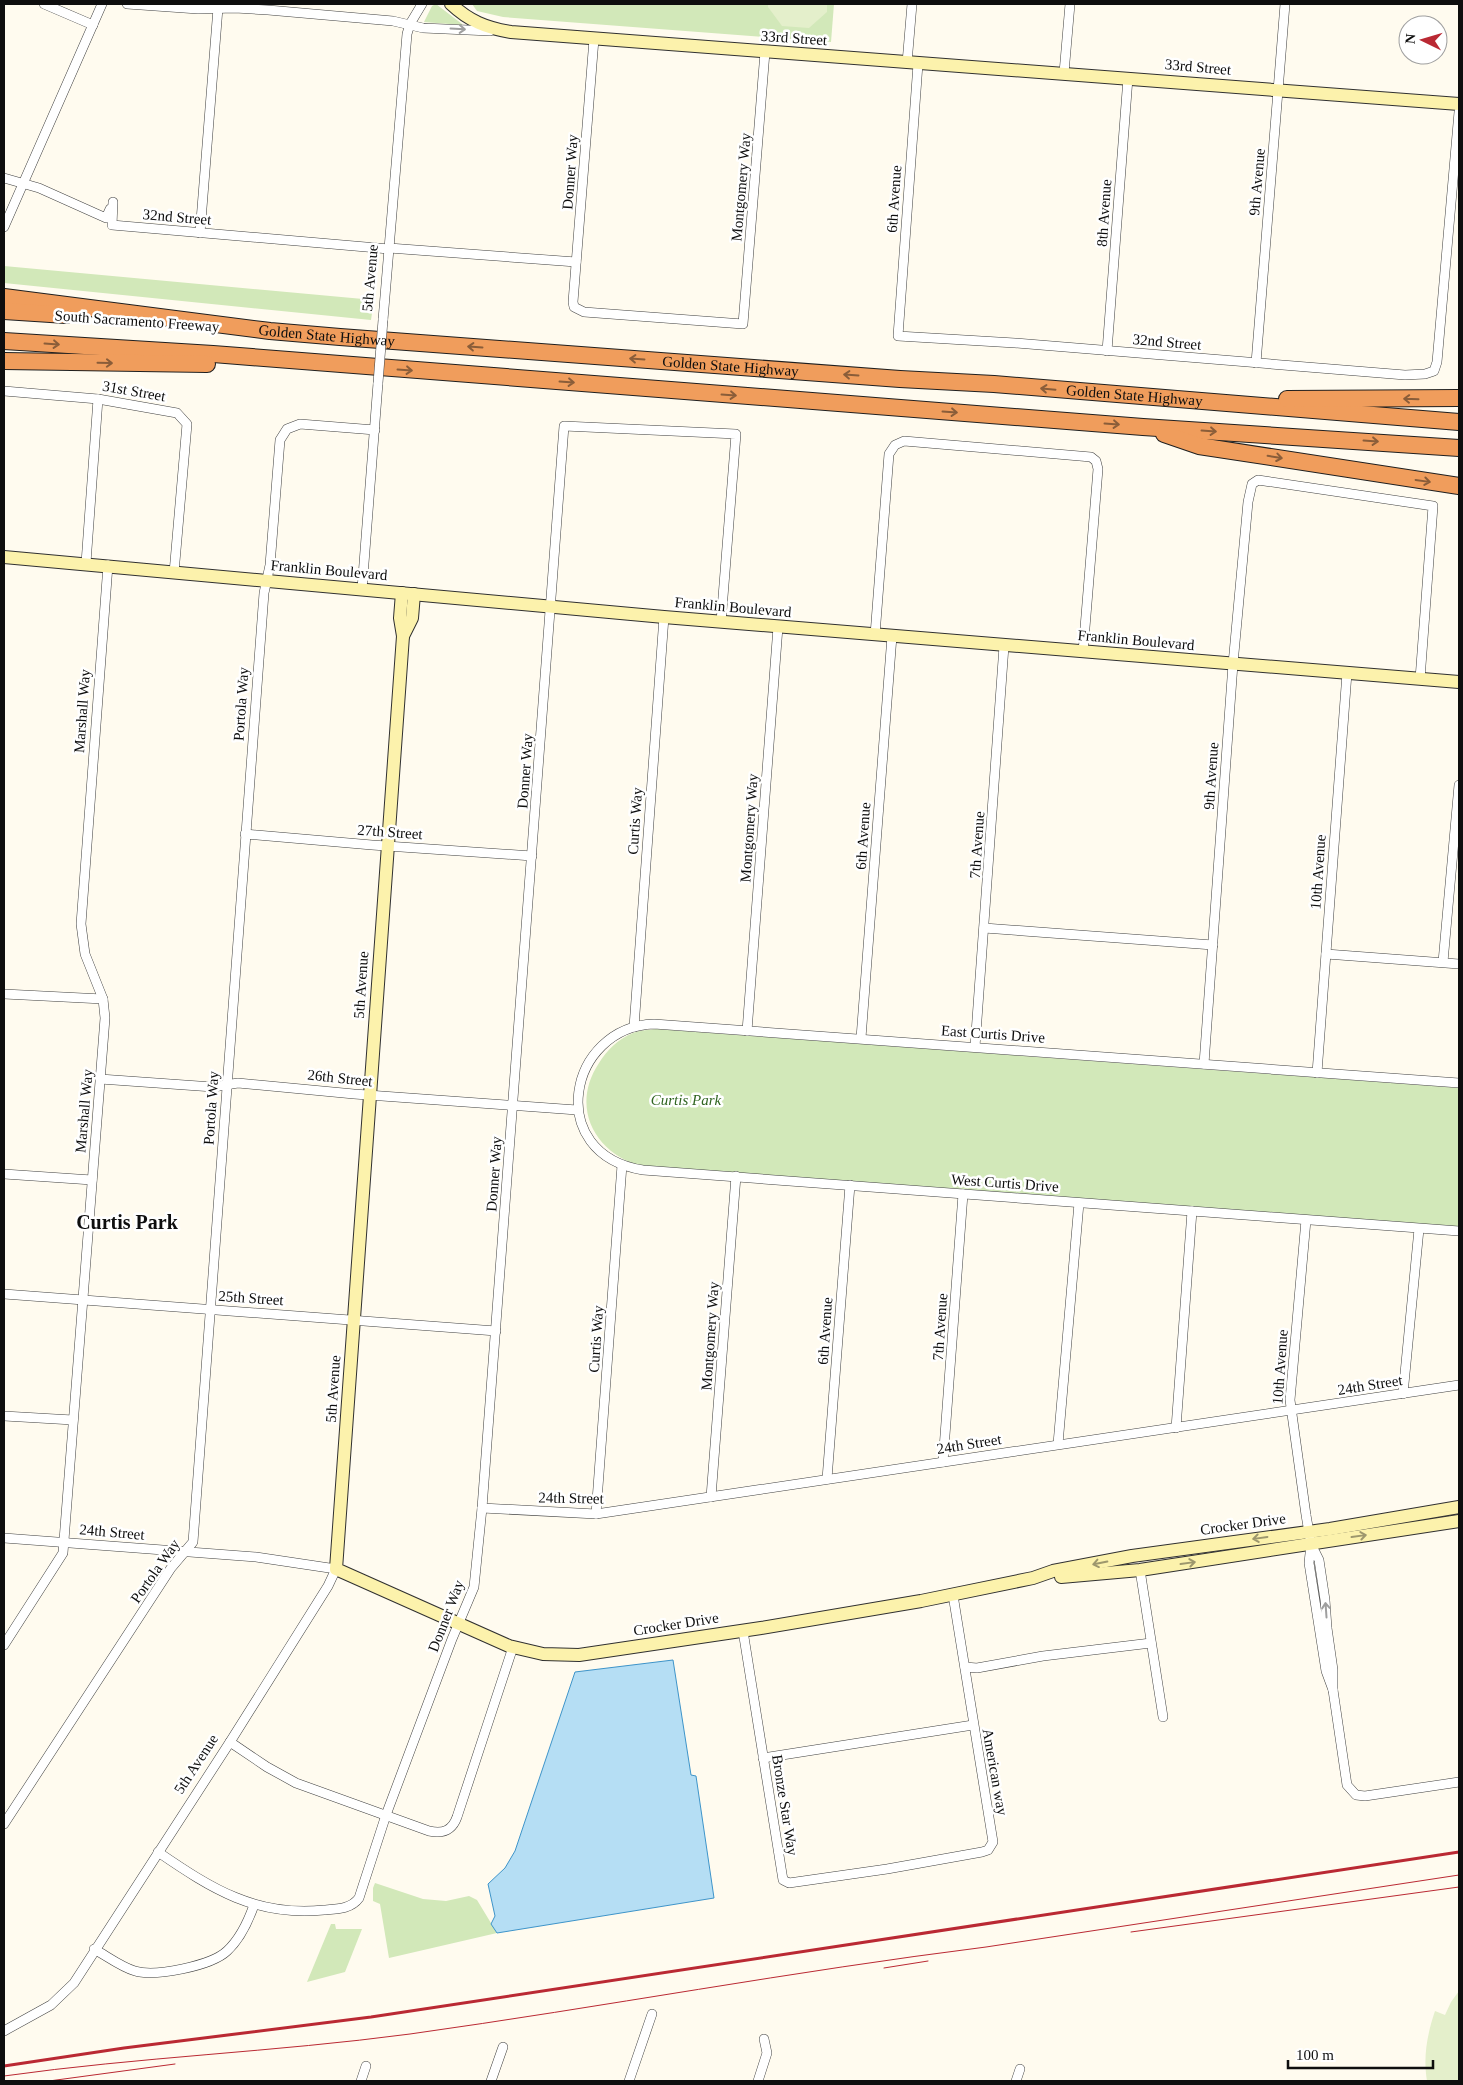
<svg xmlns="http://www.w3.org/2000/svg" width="1463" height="2085" font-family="'Times New Roman',serif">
	<rect width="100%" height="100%" fill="#fffbef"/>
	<g fill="#d2e8b9">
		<polygon points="436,4 462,24 462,25 424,22 432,6"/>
		<polygon points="472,4 834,4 831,42 503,17 477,11"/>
		<polygon points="4,266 374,300 371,320 4,283"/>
		<path d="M656,1029L1459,1088V1228L644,1167C596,1155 569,1108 599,1063C607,1050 618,1039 633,1033C640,1030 649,1030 656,1029Z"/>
		<polygon points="375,1883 423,1899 446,1901 469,1896 477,1900 497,1933 389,1958 380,1904 373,1901 373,1888"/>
		<polygon points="331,1924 335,1924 336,1929 362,1929 345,1972 307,1982"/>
	</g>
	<g fill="#e4efcb">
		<polygon points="768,4 827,4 827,12 809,28 782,26 768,7"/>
		<path d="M1459,1991V2081H1427C1423,2057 1427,2035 1435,2011L1445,2015L1451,2002Z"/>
	</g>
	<polygon fill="#b5def4" stroke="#3e94c9" points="673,1660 691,1775 696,1776 714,1898 497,1933 491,1924 495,1916 488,1884 505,1868 515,1851 575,1672"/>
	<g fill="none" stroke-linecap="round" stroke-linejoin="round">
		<defs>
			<g id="street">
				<polyline points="44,4 93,25"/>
				<polyline points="127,4 198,9 235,8 268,10 393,21 423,28 490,31"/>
				<polyline points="594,39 573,302 574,307 584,312 743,324 765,52"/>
				<polyline points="907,63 912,4"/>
				<polyline points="918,64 898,336 1015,343 1405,375 1425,374 1434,371 1437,362 1459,112"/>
				<polyline points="1064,73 1070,4"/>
				<polyline points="4,178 39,188 106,218 110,209"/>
				<polyline points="113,202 112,225 389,249"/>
				<polyline points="4,227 102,4"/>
				<polyline points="200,233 218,8"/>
				<polyline points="389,248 576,262"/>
				<polyline points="383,320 407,34 410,24 422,4"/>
				<polyline points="1107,351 1128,78"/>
				<polyline points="1256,363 1285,4"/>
				<polyline points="4,391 98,399 177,413 187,424 174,573"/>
				<polyline points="86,563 98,399"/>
				<polyline points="362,589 378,383"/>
				<polyline points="875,635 889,454 895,445 904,441 1091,457 1096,461 1098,469 1083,652"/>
				<polyline points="245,834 372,845 532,856"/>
				<polyline points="984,928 1213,945"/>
				<polyline points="1326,954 1459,964"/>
				<polyline points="1443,962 1459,785"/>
				<polyline points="4,994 103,999"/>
				<polyline points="634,1027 664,617"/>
				<polyline points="747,1031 778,627"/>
				<polyline points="861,1038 892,636"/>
				<polyline points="975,1047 1004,646"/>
				<polyline points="1204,1064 1233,664 1248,502 1252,484 1258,480 1433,506 1420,679"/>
				<polyline points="1317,1073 1347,673"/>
				<polyline points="100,1079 213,1087 238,1083 354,1094 577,1110"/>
				<path d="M1459,1083L654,1024C568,1027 543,1154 643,1170L1459,1231"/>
				<polyline points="4,1174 92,1180"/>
				<polyline points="1306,1220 1290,1400 1306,1515 1311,1544 1319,1560 1325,1600 1327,1628 1333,1670 1333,1690 1326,1671 1309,1563 1311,1544"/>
				<polyline points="4,1294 496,1331"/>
				<polyline points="1403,1394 1419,1229"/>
				<polyline points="4,1416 73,1420"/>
				<polyline points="1176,1428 1192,1211"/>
				<polyline points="1058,1444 1079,1203"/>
				<polyline points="943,1462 963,1194"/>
				<polyline points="827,1479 850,1185"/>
				<polyline points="711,1497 736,1176"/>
				<polyline points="482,1508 596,1514 1459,1385"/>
				<polyline points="596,1514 622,1165"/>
				<polyline points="4,1538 256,1557 336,1569 328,1586 230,1742 74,1983 51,2005 4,2031"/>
				<polyline points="1140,1570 1163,1717"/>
				<polyline points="743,1631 783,1880 789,1883 887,1869 982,1852 988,1850 993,1842 953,1595"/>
				<polyline points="4,1645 63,1553 105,1018 103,999 85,954 81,924 108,565"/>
				<polyline points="965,1667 977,1668 1043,1656 1151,1643"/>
				<polyline points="1333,1690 1347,1785 1356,1795 1365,1796 1459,1782"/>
				<path d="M230,1742L267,1767L296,1783L429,1831C443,1834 452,1831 457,1817L513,1647"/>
				<polyline points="763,1758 973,1725"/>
				<polyline points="4,1824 171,1568 193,1542 264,593 270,565 280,440 287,429 300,424 375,430"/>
				<path d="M158,1852C212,1889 256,1917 324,1910C337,1909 351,1909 359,1898L386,1815L452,1639L474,1587L482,1508L564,426L736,434L721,622"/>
				<path d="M94,1949C107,1956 121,1967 135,1971C155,1977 211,1966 227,1951C240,1939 248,1922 254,1905"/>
				<polyline points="361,2081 366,2066"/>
				<polyline points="491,2081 503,2047"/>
				<polyline points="629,2081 652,2014"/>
				<polyline points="758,2081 767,2053 764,2039"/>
				<polyline points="1016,2081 1020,2069"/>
			</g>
			<g id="secondary">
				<path d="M451,4C469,21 486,28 511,32L1459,104"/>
				<polyline points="4,557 664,617 1459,682"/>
				<polyline points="402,593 400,618 403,636 336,1569 509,1646 543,1654 579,1655 761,1628 921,1601 1033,1578 1053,1571 1132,1556 1330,1529 1459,1507"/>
				<polyline points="403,636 412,618 414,594"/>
				<polyline points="1061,1577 1140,1570 1459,1521"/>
			</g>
			<g id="highway">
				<path id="s1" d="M4,297L270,331L340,337L900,379L994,384L1459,422"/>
				<polyline points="4,311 66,315"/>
				<polyline points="4,341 213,354 1143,427 1459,448"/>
				<polyline points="4,361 207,364"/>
				<polyline points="1287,399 1459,398"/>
				<polyline points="1164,434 1199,446 1459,486"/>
			</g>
		</defs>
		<use href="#street" stroke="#414141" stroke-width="10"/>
		<use href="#secondary" stroke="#303030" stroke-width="14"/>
		<use href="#highway" stroke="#1f1f1f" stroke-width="18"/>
		<use href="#street" stroke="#fff" stroke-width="9"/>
		<use href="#secondary" stroke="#fcf2ac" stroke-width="12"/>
		<use href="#highway" stroke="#f09d5c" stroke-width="16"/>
		<g stroke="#ba2933" stroke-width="1">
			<polyline points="1131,1932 1459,1887"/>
			<polyline points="884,1968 928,1961"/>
			<path d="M4,2076C139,2057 275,2052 410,2034C603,2007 794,1971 986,1947L1459,1875"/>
			<polyline points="49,2081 175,2064"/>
		</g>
		<polyline stroke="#ba2933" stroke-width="3" points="4,2066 124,2048 371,2017 1459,1852"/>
		<defs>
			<polyline id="street-bridge" points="378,383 383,320"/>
		</defs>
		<use href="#street-bridge" stroke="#414141" stroke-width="10" stroke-linecap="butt"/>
		<use href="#street-bridge" stroke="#fff" stroke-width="9"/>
	</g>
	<defs><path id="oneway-shaft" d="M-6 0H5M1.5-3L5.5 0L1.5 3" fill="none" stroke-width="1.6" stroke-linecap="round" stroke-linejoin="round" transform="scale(1.25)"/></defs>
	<g stroke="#9f9f9f">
		<use href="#oneway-shaft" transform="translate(458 29) rotate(3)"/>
		<use href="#oneway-shaft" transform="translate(1326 1610) rotate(-94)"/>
	</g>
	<g stroke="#8a5d39">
		<use href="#oneway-shaft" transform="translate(52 344) rotate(4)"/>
		<use href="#oneway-shaft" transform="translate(475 347) rotate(-176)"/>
		<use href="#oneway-shaft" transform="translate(637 359) rotate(-176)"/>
		<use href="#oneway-shaft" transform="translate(105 363) rotate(1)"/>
		<use href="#oneway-shaft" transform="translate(405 370) rotate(4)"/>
		<use href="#oneway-shaft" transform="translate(851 375) rotate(-176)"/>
		<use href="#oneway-shaft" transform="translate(567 382) rotate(4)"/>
		<use href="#oneway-shaft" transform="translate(1048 389) rotate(-175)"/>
		<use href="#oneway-shaft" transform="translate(729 395) rotate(4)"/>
		<use href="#oneway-shaft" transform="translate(1411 399) rotate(-178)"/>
		<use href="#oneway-shaft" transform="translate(950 412) rotate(4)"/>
		<use href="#oneway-shaft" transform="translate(1112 424) rotate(4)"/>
		<use href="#oneway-shaft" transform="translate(1209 431) rotate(4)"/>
		<use href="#oneway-shaft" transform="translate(1371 441) rotate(4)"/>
		<use href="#oneway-shaft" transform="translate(1275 457) rotate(9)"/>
		<use href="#oneway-shaft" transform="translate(1423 481) rotate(8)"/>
	</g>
	<g stroke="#9d976d">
		<use href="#oneway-shaft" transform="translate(1359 1536) rotate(-8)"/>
		<use href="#oneway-shaft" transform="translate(1260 1538) rotate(172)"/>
		<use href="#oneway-shaft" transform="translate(1100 1563) rotate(169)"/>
		<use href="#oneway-shaft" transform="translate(1188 1563) rotate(-8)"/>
	</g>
	<g text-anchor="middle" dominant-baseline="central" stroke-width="5" stroke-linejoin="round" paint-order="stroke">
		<g font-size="15" fill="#0e0e0e" stroke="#fff">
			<text transform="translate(794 38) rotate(4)">33rd Street</text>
			<text transform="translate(1198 67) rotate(5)">33rd Street</text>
			<text transform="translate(570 172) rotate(-86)">Donner Way</text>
			<text transform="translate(1257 182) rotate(-85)">9th Avenue</text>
			<text transform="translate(741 187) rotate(-85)">Montgomery Way</text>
			<text transform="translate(894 199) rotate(-86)">6th Avenue</text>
			<text transform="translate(1104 213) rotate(-86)">8th Avenue</text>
			<text transform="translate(177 217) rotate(5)">32nd Street</text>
			<text transform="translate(370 278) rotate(-85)">5th Avenue</text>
			<text transform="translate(137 321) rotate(4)">South Sacramento Freeway</text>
			<text stroke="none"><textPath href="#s1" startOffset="325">Golden State Highway</textPath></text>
			<text transform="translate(1167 342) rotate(5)">32nd Street</text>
			<text stroke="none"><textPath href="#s1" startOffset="730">Golden State Highway</textPath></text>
			<text transform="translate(134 391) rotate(10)">31st Street</text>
			<text stroke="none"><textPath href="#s1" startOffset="1135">Golden State Highway</textPath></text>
			<text transform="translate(329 570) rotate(5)">Franklin Boulevard</text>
			<text transform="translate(733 607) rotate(5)">Franklin Boulevard</text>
			<text transform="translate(1136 640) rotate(5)">Franklin Boulevard</text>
			<text transform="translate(241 704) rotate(-86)">Portola Way</text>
			<text transform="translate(82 711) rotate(-86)">Marshall Way</text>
			<text transform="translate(525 771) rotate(-86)">Donner Way</text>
			<text transform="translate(1211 776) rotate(-86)">9th Avenue</text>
			<text transform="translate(635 821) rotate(-86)">Curtis Way</text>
			<text transform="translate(749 828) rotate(-86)">Montgomery Way</text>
			<text transform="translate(390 832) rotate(4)">27th Street</text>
			<text transform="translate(863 836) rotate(-86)">6th Avenue</text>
			<text transform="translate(977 845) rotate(-86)">7th Avenue</text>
			<text transform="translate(1318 872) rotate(-86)">10th Avenue</text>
			<text transform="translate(361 985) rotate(-86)">5th Avenue</text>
			<text transform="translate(993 1034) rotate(4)">East Curtis Drive</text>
			<text transform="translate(340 1078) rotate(6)">26th Street</text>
			<text transform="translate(211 1108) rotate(-86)">Portola Way</text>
			<text transform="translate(84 1111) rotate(-85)">Marshall Way</text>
			<text transform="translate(494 1174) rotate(-86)">Donner Way</text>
			<text transform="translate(1005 1183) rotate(4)">West Curtis Drive</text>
			<text transform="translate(251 1298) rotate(4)">25th Street</text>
			<text transform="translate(940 1327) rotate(-86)">7th Avenue</text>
			<text transform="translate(825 1331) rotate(-86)">6th Avenue</text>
			<text transform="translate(710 1336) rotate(-86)">Montgomery Way</text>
			<text transform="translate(596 1339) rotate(-86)">Curtis Way</text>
			<text transform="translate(1280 1367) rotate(-86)">10th Avenue</text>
			<text transform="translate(1370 1385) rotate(-9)">24th Street</text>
			<text transform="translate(333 1389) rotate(-86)">5th Avenue</text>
			<text transform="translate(969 1444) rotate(-9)">24th Street</text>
			<text transform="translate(571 1498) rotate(1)">24th Street</text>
			<text transform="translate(1243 1524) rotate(-8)">Crocker Drive</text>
			<text transform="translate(112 1532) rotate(5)">24th Street</text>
			<text transform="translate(155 1571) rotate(-55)">Portola Way</text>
			<text transform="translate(446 1616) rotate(-69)">Donner Way</text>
			<text transform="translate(676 1624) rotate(-9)">Crocker Drive</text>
			<text transform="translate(196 1764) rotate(-57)">5th Avenue</text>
			<text transform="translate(995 1772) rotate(80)">American way</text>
			<text transform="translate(785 1805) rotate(81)">Bronze Star Way</text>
		</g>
		<g font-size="15" font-style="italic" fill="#2f6420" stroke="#fff">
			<text x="686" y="1100">Curtis Park</text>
		</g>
		<g font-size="20" font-weight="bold" fill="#0e0e0e" stroke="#fff">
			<text x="127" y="1222">Curtis Park</text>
		</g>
	</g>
	<rect width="1463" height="2085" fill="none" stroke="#0e0e0e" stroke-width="10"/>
	<g transform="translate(1423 40) rotate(275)"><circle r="24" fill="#ffffff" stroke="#9f9f9f"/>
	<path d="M0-4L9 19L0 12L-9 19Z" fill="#ba2933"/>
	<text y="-8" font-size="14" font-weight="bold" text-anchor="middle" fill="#0e0e0e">N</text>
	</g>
	<path d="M1288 2060v8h145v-8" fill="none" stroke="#0e0e0e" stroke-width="2.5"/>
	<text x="1296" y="2060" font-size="15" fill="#0e0e0e" stroke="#ffffff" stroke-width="4" paint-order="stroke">100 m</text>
</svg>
